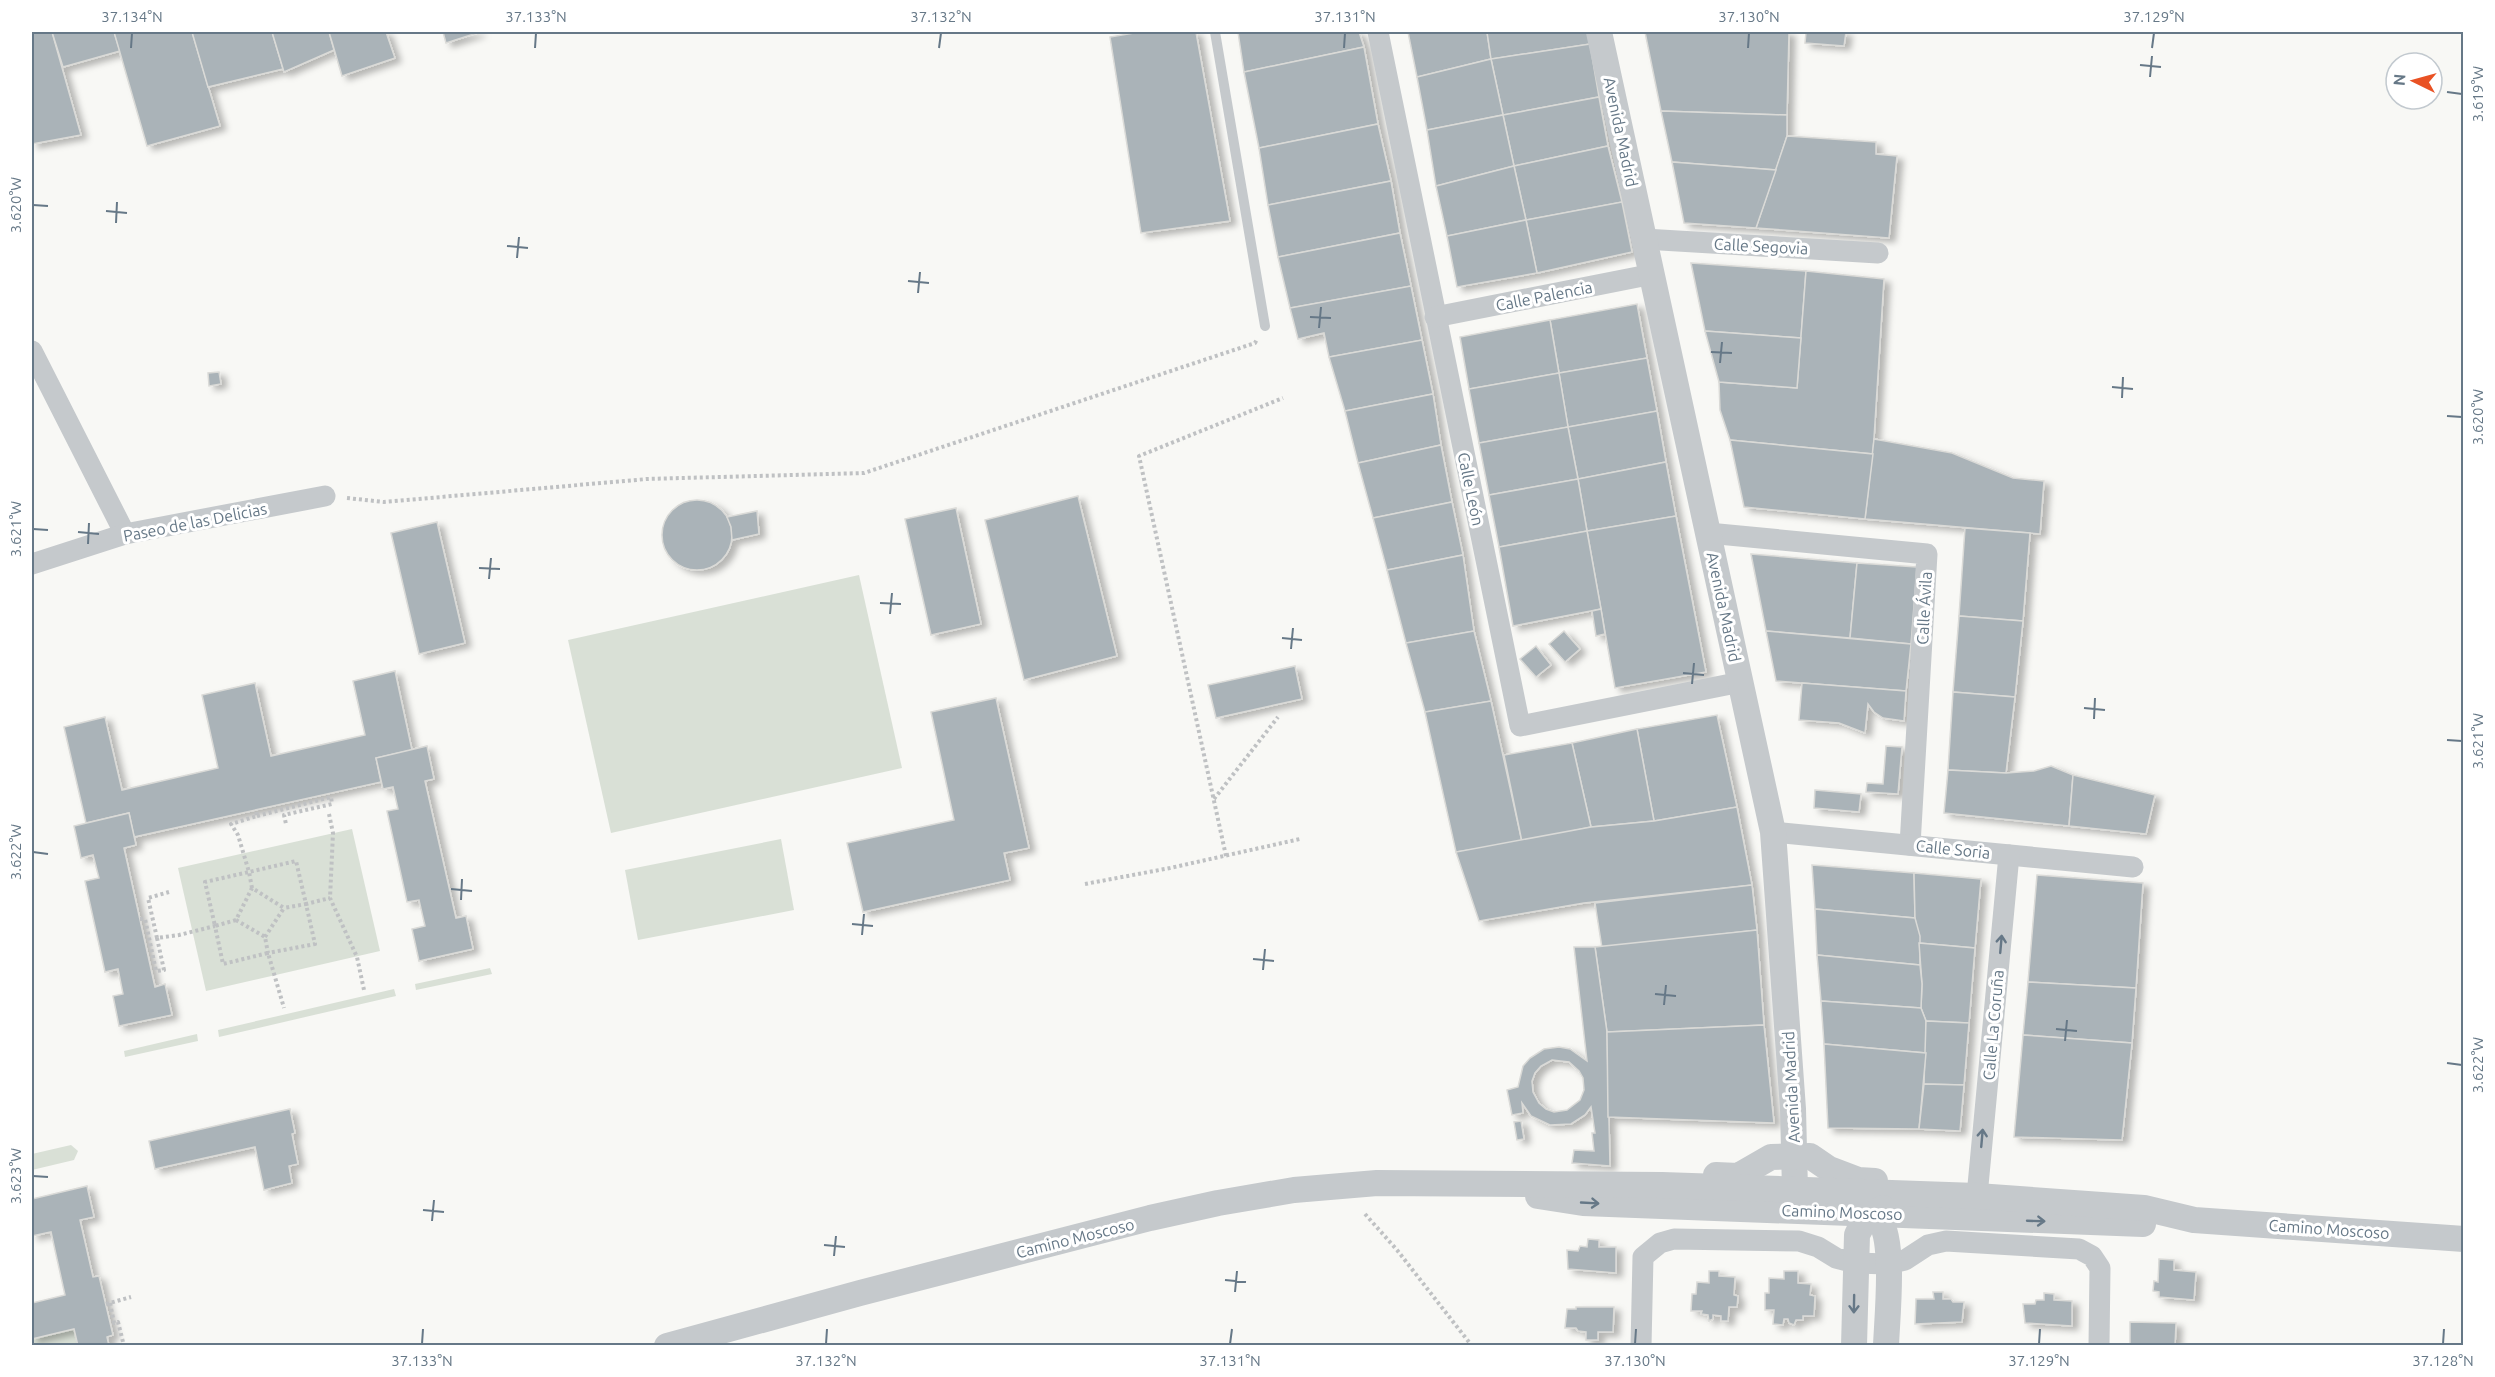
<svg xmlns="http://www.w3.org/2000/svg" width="2495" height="1377" font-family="Ubuntu,sans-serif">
	<defs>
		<filter id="shadow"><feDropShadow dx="6" dy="4" stdDeviation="3" flood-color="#0004"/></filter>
	</defs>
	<rect width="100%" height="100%" fill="#f8f8f5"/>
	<g fill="#d9e0d6">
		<polygon points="859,575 902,768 611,833 568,640"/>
		<polygon points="352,829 380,951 206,991 178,868"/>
		<polygon points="781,839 794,910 638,940 625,870"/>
		<polygon points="490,968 492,974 416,990 415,984"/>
		<polygon points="394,989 396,996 219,1037 218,1030"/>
		<polygon points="197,1034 198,1041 125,1057 124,1051"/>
		<polygon points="71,1145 78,1151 74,1160 32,1170 32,1154"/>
		<polygon points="74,1329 78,1345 32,1345 32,1339"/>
	</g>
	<g fill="#aab3b8" stroke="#dadad7" stroke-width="1.5" fill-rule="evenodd" filter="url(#shadow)">
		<polygon points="32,32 52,32 81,135 32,144"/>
		<polygon points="52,32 114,32 120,51 63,67"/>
		<polygon points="114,32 192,32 220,126 147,146"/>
		<polygon points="192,32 272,32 283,69 208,87"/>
		<polygon points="272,32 329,32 334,50 284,72"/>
		<polygon points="329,32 386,32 395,58 342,76"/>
		<polygon points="443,32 480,32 446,43"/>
		<polygon points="1140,32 1196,32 1230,221 1141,233 1110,37"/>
		<polygon points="1238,32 1359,32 1364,47 1244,72"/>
		<polygon points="1408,32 1487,32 1491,59 1417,77"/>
		<polygon points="1487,32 1588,32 1590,44 1491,59"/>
		<polygon points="1645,32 1789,32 1787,115 1661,111"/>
		<polygon points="1806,32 1846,32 1844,46 1805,43"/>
		<polygon points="1590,44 1599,97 1503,115 1491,59"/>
		<polygon points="1364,47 1378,124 1259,148 1244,72"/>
		<polygon points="1491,59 1503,115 1427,130 1417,77"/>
		<polygon points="1599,97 1608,146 1514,166 1503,115"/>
		<polygon points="1661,111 1787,115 1787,136 1776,170 1672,162"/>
		<polygon points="1503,115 1514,166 1436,186 1427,130"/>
		<polygon points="1378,124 1391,181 1268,205 1259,148"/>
		<polygon points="1787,136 1876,142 1876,154 1897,156 1889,238 1756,228"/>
		<polygon points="1608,146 1622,202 1526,220 1514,166"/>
		<polygon points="1672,162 1776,170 1756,228 1684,223"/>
		<polygon points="1514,166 1526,220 1447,236 1436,186"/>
		<polygon points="1391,181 1400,233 1278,257 1268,205"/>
		<polygon points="1622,202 1632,252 1537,273 1526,220"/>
		<polygon points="1526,220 1537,273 1457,287 1447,236"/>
		<polygon points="1400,233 1411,286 1290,308 1278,257"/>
		<polygon points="1691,263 1806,271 1801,338 1705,331"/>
		<polygon points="1806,271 1884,279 1873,454 1730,440 1720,410 1719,382 1797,388"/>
		<polygon points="1411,286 1422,340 1329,357 1324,333 1298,339 1290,308"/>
		<polygon points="1637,304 1647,358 1559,373 1550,320"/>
		<polygon points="1550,320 1559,373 1469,389 1460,337"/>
		<polygon points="1705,331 1801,338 1797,388 1719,382"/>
		<polygon points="1422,340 1433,394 1345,411 1329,357"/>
		<polygon points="1647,358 1657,411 1568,427 1559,373"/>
		<polygon points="219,372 221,384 209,386 208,373"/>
		<polygon points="1559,373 1568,427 1479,443 1469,389"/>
		<polygon points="1433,394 1441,445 1358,463 1345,411"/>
		<polygon points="1657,411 1666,462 1578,479 1568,427"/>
		<polygon points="1568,427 1578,479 1489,495 1479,443"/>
		<polygon points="1874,439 1952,453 2013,478 2044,481 2040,534 1865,519"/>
		<polygon points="1730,440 1873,454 1865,519 1744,507"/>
		<polygon points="1441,445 1452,502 1373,518 1358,463"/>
		<polygon points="1666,462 1676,516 1587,531 1578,479"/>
		<polygon points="1578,479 1587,531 1499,547 1489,495"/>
		<polygon points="1078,496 1117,656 1024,680 985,520"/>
		<circle cx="697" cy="535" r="35"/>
		<polygon points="1452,502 1463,555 1387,570 1373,518"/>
		<polygon points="956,508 981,624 931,635 905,519"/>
		<polygon points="757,511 759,534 732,540 731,527 727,517"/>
		<polygon points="1676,516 1706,672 1615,688 1587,531"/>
		<polygon points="437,522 465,643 419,654 391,533"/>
		<polygon points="1965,528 2030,533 2023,621 1959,616"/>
		<polygon points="1587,531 1601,609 1513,626 1499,547"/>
		<polygon points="1751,554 1857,563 1850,638 1766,631"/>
		<polygon points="1463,555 1474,631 1406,643 1387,570"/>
		<polygon points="1857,563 1917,567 1911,644 1850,638"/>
		<polygon points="1601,609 1605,634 1596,636 1592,611"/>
		<polygon points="1959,616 2023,621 2015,697 1953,692"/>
		<polygon points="1474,631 1491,701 1425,712 1406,643"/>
		<polygon points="1564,631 1580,649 1565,662 1549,644"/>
		<polygon points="1766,631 1911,644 1906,691 1776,681"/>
		<polygon points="1536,646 1551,665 1536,677 1520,659"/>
		<polygon points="1295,666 1302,699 1216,718 1208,685"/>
		<polygon points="395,671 412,750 376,758 381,782 134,837 129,813 86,823 64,727 105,717 122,790 218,768 202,695 255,683 271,756 365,735 353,681"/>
		<polygon points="1802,683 1906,691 1904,721 1883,718 1874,712 1868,704 1865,733 1839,723 1799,720"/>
		<polygon points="1953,692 2015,697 2006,773 1948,770"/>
		<polygon points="996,698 1029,848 1004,853 1010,880 863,912 847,843 954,820 931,712"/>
		<polygon points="1491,701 1522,842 1456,852 1425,712"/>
		<polygon points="1717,715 1737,807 1654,821 1637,729"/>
		<polygon points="1637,729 1654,821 1591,827 1572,743"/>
		<polygon points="1572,743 1591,827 1522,842 1504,755"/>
		<polygon points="427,746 434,779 425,781 456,918 466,916 473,949 419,961 412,929 425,926 419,900 407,902 387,811 398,809 393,787 383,789 376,758"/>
		<polygon points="1886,746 1902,747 1898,794 1866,792 1867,783 1883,784"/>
		<polygon points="2051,766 2073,775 2069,826 1944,813 1948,770 2006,773 2034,771"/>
		<polygon points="2073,775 2155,795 2146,834 2069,826"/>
		<polygon points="1815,790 1861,794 1859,812 1814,808"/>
		<polygon points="1737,807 1752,885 1584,903 1479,921 1456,852 1591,827 1654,821"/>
		<polygon points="129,813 136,845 124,848 155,987 165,984 172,1015 119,1026 113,996 123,994 118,969 105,972 85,881 99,878 93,855 81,858 74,826"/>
		<polygon points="1812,865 1914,873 1915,918 1815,909"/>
		<polygon points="1914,873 1981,879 1975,948 1919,943 1915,918"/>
		<polygon points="2037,875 2143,883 2136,988 2028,982"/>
		<polygon points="1752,885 1757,930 1602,948 1595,903"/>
		<polygon points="1815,909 1915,918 1920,936 1920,965 1817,955"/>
		<polygon points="1757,930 1764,1025 1607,1032 1595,947"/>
		<polygon points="1919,943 1975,948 1969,1023 1926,1021 1921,1008 1922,984"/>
		<path d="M1574,947H1595L1607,1032L1610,1166L1572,1163L1574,1150L1594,1151L1592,1133H1595L1591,1107L1585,1115L1571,1124L1550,1125L1531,1116L1522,1103L1523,1113L1512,1115L1507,1090L1518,1087L1523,1066L1530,1058L1544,1049L1559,1047L1570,1049L1587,1061ZM1552,1060L1569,1062L1579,1071L1583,1078L1584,1090L1580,1100L1567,1110L1554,1112L1546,1109L1539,1103L1533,1092L1532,1081L1535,1073L1541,1066Z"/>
		<polygon points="1817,955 1920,965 1922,984 1921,1008 1821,1001"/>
		<polygon points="2028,982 2136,988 2132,1043 2023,1035"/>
		<polygon points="1821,1001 1921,1008 1926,1021 1926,1053 1824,1044"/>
		<polygon points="1926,1021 1969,1023 1964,1085 1924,1084"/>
		<polygon points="1764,1025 1774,1123 1608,1117 1607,1032"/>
		<polygon points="2023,1035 2132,1043 2122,1140 2014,1137"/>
		<polygon points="1824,1044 1926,1053 1919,1129 1828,1128"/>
		<polygon points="1924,1084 1964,1085 1960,1131 1919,1129"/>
		<polygon points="290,1109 295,1133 292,1134 298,1164 289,1166 292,1183 264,1190 255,1147 155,1169 149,1141"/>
		<polygon points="1521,1121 1524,1139 1517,1140 1514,1122"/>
		<polygon points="87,1186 94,1217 80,1220 93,1277 99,1276 113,1335 107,1337 109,1346 78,1346 74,1329 32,1339 32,1303 65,1295 51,1232 32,1236 32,1199"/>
		<polygon points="1588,1239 1599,1240 1599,1247 1616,1247 1616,1273 1568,1269 1567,1250 1578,1251 1580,1246 1587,1247"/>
		<polygon points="2159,1259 2174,1260 2174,1270 2196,1272 2194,1300 2159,1297 2159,1292 2153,1291 2154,1281 2158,1282"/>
		<polygon points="1709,1271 1719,1271 1719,1276 1735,1277 1734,1295 1738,1296 1737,1307 1729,1307 1728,1321 1721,1321 1721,1316 1713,1315 1713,1319 1709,1321 1708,1315 1701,1314 1702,1311 1691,1311 1692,1294 1696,1294 1697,1282 1709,1283"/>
		<polygon points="1784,1271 1798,1271 1798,1283 1811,1284 1810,1295 1815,1296 1814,1316 1803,1316 1803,1320 1796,1320 1794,1325 1789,1323 1788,1319 1784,1319 1783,1325 1773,1324 1774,1310 1765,1310 1765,1293 1769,1293 1769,1278 1784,1279"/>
		<polygon points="1933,1292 1943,1292 1943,1299 1951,1299 1953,1302 1964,1302 1962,1322 1915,1324 1916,1299 1934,1299"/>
		<polygon points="2044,1293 2054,1294 2054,1300 2072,1301 2072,1326 2025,1323 2023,1304 2035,1304 2036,1300 2044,1300"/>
		<polygon points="1576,1307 1614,1307 1613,1332 1598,1332 1598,1340 1586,1340 1586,1332 1578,1331 1576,1328 1565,1328 1567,1309 1576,1309"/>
		<polygon points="2130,1322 2176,1323 2175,1346 2130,1346"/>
	</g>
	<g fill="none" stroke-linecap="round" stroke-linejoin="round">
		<g stroke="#bfc1c3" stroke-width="4" stroke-dasharray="3 3" stroke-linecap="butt">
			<polyline points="347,498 384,502 647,479 864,473 1255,343 1257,339"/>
			<polyline points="1214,799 1278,717"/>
			<polyline points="329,814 333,833 330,898 357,957 364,990"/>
			<polyline points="257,816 331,797 332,804 284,815 286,824"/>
			<polyline points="1226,856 1139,456 1283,398"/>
			<polyline points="1085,884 1170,868 1300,839"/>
			<polyline points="252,888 249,872 296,861 306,904 330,898"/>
			<polyline points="140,919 145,919 156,971 164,970 157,938 179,935 215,926 223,964 268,953 284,1008"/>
			<polyline points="236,920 215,926 205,882 249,872 238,835 231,824 257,816 256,810"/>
			<polyline points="265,937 284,908 252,888 236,920 265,937 268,953 315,944 306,904 284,908"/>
			<polyline points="157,938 148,898 169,892"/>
			<polyline points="1365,1214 1397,1250 1472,1346"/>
			<polyline points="110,1303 114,1323 118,1322 124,1346"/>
			<polyline points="106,1304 131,1297"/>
		</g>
		<polyline stroke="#c5c9cc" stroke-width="10" points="1215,32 1265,326"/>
		<g stroke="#c5c9cc" stroke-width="21">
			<polyline points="1378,32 1520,726 1741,682"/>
			<polyline points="1644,239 1878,253"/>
			<polyline points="1435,317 1653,274"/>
			<polyline points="32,351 125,534"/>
			<polyline points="1708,533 1927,554 1910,845"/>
			<polyline points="32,564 125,534 325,496"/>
			<polyline points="1773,832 2133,867"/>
			<polyline points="1977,1196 2009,855"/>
			<polyline points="1641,1346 1643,1257 1660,1243 1674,1239 1799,1241 1818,1247 1836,1258 1855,1263 1888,1264 1905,1260 1928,1245 1946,1241 2079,1249 2092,1256 2100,1268 2099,1346"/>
		</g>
		<g stroke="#c5c9cc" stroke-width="26">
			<polyline points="1599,32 1773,832 1793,1109 1795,1190"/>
			<polyline points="1716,1175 1738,1176 1771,1157 1810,1156 1829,1169 1858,1180 1875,1181"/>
			<polyline points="1538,1196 1583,1203 2143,1224"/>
			<path d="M1863,1205C1869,1210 1876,1214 1880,1221C1895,1242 1887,1318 1886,1346"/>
			<polyline points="667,1346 860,1293 1150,1218 1218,1203 1294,1190 1377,1183 1662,1185 1977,1196 2144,1208 2194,1220 2464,1239"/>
			<path d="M1854,1346L1857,1235C1863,1222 1869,1214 1883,1208"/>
		</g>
	</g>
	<defs><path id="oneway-shaft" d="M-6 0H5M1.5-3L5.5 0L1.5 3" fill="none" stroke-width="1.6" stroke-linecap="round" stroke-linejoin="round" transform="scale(1.5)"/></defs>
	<g stroke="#667887">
		<use href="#oneway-shaft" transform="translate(2001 944) rotate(-85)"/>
		<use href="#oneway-shaft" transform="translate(1982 1138) rotate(-85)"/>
		<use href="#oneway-shaft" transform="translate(1590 1203) rotate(3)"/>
		<use href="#oneway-shaft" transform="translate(2036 1221) rotate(2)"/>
		<use href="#oneway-shaft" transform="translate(1854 1304) rotate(91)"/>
	</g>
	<path fill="none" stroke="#667887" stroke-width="2" d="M131,48L132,33M535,48L536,33M939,48L941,33M1344,48L1345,33M1748,48L1749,33M2152,48L2154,33M2140,65L2161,67M2150,77L2152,56M2447,92L2462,94M33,205L48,206M106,211L127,213M116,223L117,202M507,246L528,248M517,258L519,237M908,281L929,283M918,293L920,272M1310,317L1331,318M1319,328L1321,307M1711,352L1732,353M1720,363L1722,342M2112,387L2133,389M2122,398L2123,377M2447,416L2462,417M33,529L48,530M78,532L99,534M88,544L89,523M479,568L500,569M489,579L491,558M880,603L901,604M890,614L892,593M1282,638L1302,640M1291,649L1293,628M1683,673L1704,675M1692,684L1694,663M2084,708L2105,710M2094,719L2095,698M2447,740L2462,741M33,852L48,854M451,889L472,891M461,900L462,879M852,924L873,926M862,935L864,914M1253,959L1274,961M1263,970L1265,949M1655,994L1676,996M1664,1005L1666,985M2056,1029L2077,1031M2065,1041L2067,1020M2447,1063L2462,1065M33,1176L48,1177M423,1210L444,1212M432,1221L434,1200M824,1245L845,1247M834,1256L836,1236M1225,1280L1246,1282M1235,1292L1237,1271M422,1344L423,1329M826,1344L827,1329M1230,1344L1232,1329M1635,1344L1636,1329M2039,1344L2040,1329M2443,1344L2444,1329"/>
	<g text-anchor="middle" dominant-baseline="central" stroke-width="6" stroke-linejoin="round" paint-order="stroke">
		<g font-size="16" fill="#667887" stroke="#fff">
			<text transform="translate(1621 132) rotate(78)">Avenida Madrid</text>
			<text transform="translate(1761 246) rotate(3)">Calle Segovia</text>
			<text transform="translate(1544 296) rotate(-11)">Calle Palencia</text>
			<text transform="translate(1471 489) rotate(78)">Calle León</text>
			<text transform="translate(195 522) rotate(-11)">Paseo de las Delicias</text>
			<text transform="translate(1724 607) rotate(78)">Avenida Madrid</text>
			<text transform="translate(1924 608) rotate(-87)">Calle Ávila</text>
			<text transform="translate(1953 849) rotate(6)">Calle Soria</text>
			<text transform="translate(1993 1025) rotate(-85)">Calle La Coruña</text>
			<text transform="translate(1791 1087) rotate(-93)">Avenida Madrid</text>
			<text transform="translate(1842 1212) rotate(2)">Camino Moscoso</text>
			<text transform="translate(2329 1229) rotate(4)">Camino Moscoso</text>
			<text transform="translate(1075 1238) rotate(-14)">Camino Moscoso</text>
		</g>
	</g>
	<rect width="2495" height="1377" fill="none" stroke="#ffffff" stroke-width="66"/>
	<g transform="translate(2414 81) rotate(275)"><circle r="28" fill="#ffffff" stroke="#c2c9cf" stroke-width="1.5"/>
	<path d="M0-4.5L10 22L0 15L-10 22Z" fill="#e95224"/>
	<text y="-9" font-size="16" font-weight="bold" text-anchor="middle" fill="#667887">N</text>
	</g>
	<rect x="33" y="33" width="2429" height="1311" fill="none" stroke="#667887" stroke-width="2"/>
	<g font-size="15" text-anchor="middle" fill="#667887">
		<text x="132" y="22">37.134°N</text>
		<text x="536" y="22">37.133°N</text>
		<text x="941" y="22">37.132°N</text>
		<text x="1345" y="22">37.131°N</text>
		<text x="1749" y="22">37.130°N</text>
		<text x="2154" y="22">37.129°N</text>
		<text transform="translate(2478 94) rotate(-90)" y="5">3.619°W</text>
		<text transform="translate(16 205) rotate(-90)" y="5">3.620°W</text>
		<text transform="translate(2478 417) rotate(-90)" y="5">3.620°W</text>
		<text transform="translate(16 529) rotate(-90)" y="5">3.621°W</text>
		<text transform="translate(2478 741) rotate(-90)" y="5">3.621°W</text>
		<text transform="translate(16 852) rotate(-90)" y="5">3.622°W</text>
		<text transform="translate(2478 1065) rotate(-90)" y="5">3.622°W</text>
		<text transform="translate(16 1176) rotate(-90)" y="5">3.623°W</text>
		<text x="422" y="1366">37.133°N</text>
		<text x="826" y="1366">37.132°N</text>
		<text x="1230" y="1366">37.131°N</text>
		<text x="1635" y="1366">37.130°N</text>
		<text x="2039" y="1366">37.129°N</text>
		<text x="2443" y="1366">37.128°N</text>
	</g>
</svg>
